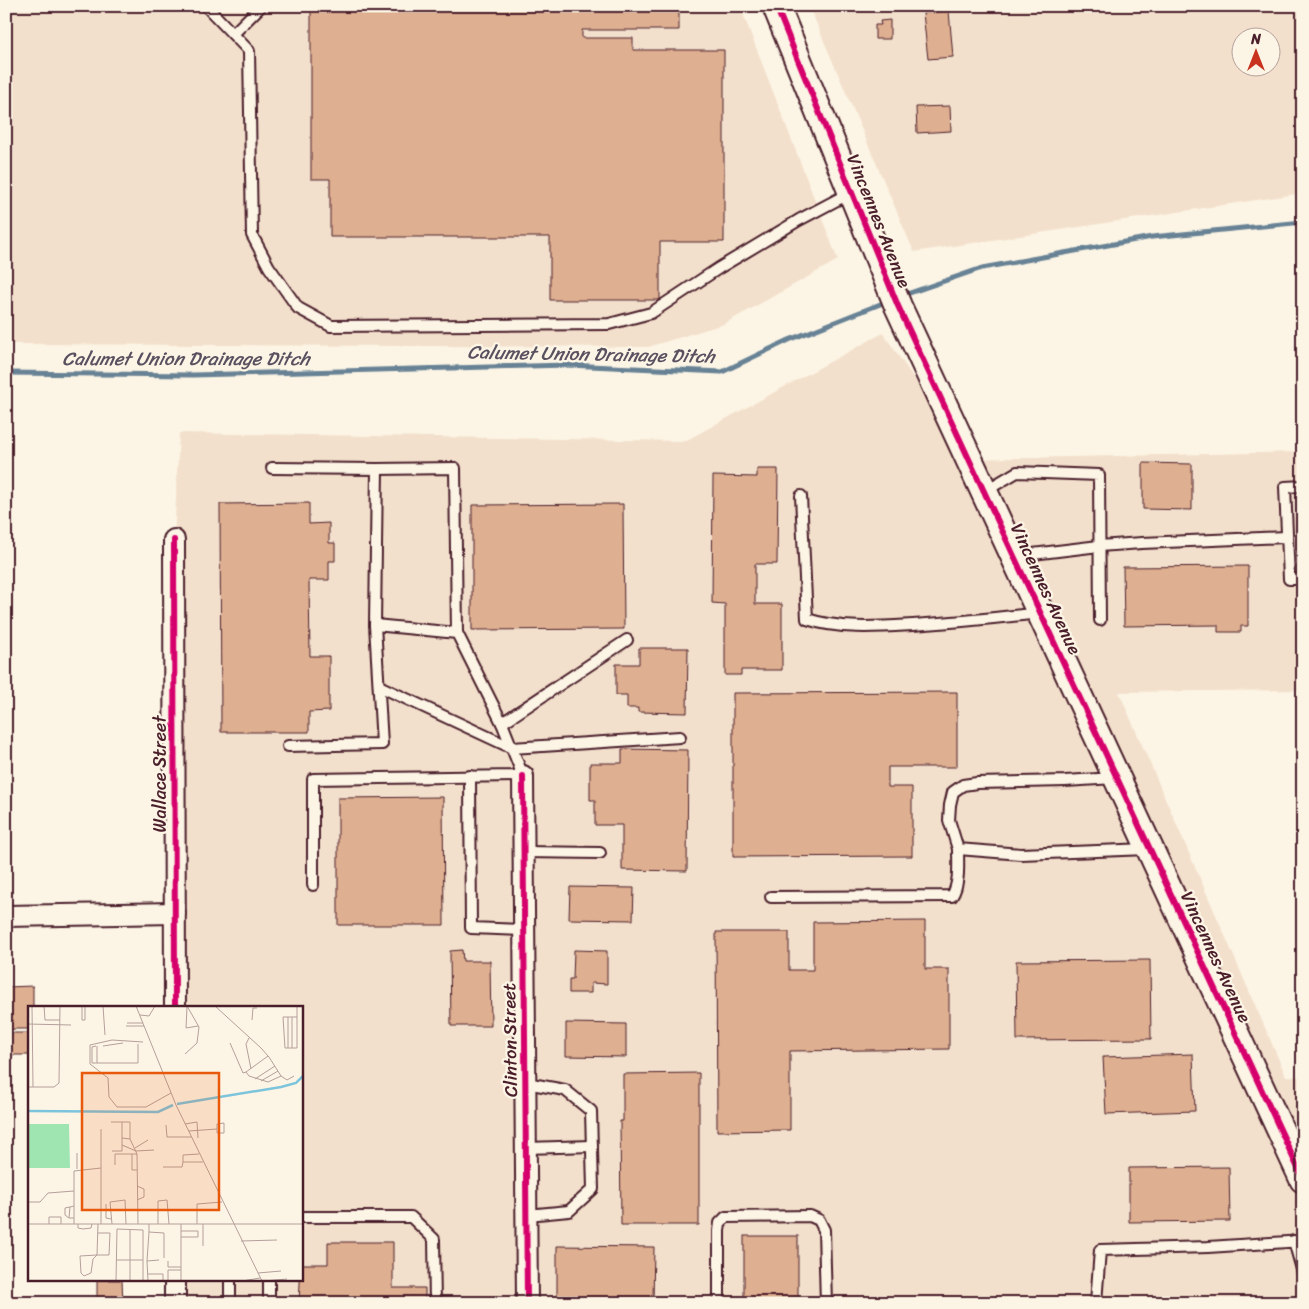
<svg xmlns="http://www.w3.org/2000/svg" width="1309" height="1309" font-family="Sriracha,sans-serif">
	<rect width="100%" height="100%" fill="#fcf5e5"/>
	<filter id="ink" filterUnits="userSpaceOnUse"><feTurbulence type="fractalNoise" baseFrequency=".02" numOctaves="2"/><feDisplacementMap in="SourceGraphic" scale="10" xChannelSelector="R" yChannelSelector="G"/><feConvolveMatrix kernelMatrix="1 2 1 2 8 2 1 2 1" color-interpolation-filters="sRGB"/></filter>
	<g filter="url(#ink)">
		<g fill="#f3e0cc" fill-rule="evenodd">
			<polygon points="6,6 740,6 838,260 724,324 648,347 6,344"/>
			<path d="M809,6H1303V193L914,252ZM1242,38H1272V68H1242Z"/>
			<polygon points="883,333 969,459 1303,452 1303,690 1119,692 1286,1076 1303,1077 1303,1303 174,1303 174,1280 301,1280 301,1008 174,1008 174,540 179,433 685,441"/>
		</g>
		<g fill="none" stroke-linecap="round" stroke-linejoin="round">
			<g stroke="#688295" stroke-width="5">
				<polyline points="901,296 982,268 1152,237 1303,222"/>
				<polyline points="6,373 193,375 567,365 722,372 789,340 888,301"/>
			</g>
		</g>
		<g fill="#deaf90" stroke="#4a1f2b">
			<polygon points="311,6 679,6 679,30 582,30 582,38 633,38 633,50 724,50 724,242 660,242 660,300 550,300 550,237 330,237 330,179 311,179"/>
			<polygon points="949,11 953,57 928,59 923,13"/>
			<polygon points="890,20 890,39 875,39 875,25 881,25 880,21"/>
			<polygon points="950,106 951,131 917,133 916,107"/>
			<polygon points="1143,463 1192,464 1192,510 1143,509"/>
			<polygon points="757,469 778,469 777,564 755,564 755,604 782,604 782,670 741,670 741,675 725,675 725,604 712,603 713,476 757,477"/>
			<polygon points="309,503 309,524 329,523 329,543 335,543 335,561 329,561 329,580 309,580 310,656 329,656 329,711 309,712 309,732 221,732 220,504"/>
			<polygon points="623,504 624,629 472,630 472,505"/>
			<polygon points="1248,566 1248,626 1241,626 1241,632 1218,632 1218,625 1124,626 1123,567"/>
			<polygon points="639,648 688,648 687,713 638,712 638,708 627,708 627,695 616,695 616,664 639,664"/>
			<polygon points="957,692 957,767 888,767 888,787 912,787 912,856 733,857 733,693"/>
			<polygon points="622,749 688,750 687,871 622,870 622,825 595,825 595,800 590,800 590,763 622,763"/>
			<polygon points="443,797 444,925 338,925 338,798"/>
			<polygon points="570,887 634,888 633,920 569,919"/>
			<polygon points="925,921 925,969 949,969 949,1049 790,1051 790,1130 717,1131 716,932 789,932 789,970 813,970 813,922"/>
			<polygon points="462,950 463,961 490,961 491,1026 451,1026 450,951"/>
			<polygon points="574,950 607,951 607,984 591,983 591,993 569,993 569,979 573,979"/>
			<polygon points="1150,960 1151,1039 1017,1040 1016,961"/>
			<polygon points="33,986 33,1008 29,1008 29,1029 6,1029 6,987"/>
			<polygon points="566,1023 626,1024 626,1057 566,1056"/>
			<polygon points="6,1033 29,1033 29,1055 12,1055 12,1052 6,1052"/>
			<polygon points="1193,1054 1195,1111 1106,1114 1103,1057"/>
			<polygon points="699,1073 699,1225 621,1225 620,1121 623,1121 623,1074"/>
			<polygon points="1229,1167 1230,1221 1129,1222 1129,1168"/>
			<rect x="744" y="1236" width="54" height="67"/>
			<polygon points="328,1242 393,1242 393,1288 425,1288 425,1303 299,1303 301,1264 328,1264"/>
			<polygon points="557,1246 654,1247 653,1303 557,1303"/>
			<polygon points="97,1280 122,1280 123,1303 97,1303"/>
		</g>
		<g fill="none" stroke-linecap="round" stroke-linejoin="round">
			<defs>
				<g id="service">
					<polyline points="206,6 249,51 252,235 269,267 298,308 331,326 609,324 651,313 719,268 799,220 850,193"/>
					<polyline points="233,34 261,6"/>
					<polyline points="272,468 377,469 375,625 382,744 288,746"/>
					<polyline points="377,469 455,468 457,633"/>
					<polyline points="1303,486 1285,487 1289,579 1303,579"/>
					<polyline points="985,491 1017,472 1099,475 1100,620"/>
					<path d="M801,496L807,619C840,630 879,627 913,625C956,622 997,618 1039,613"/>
					<polyline points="1016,556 1099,546 1142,543 1286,537"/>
					<polyline points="379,686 512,748 680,737"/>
					<polyline points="502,723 627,640"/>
					<polyline points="470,776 471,928 524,930"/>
					<polyline points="1115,778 1065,781 977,783 963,785 953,792 950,805 949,820 958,849 1021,854 1148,849"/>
					<polyline points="523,852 600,853"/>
					<polyline points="313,885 313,779 523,776 502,723 457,633 375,625"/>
					<path d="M771,897L952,896C960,883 958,864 958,849"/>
					<polyline points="526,1083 565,1090 591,1111 593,1189 569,1211 527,1215"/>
					<polyline points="526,1148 592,1146"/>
					<polyline points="301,1217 411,1217 434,1239 435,1303"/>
					<polyline points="1294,1241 1303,1273"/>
					<polyline points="230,1280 230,1303"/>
					<polyline points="269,1280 269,1303"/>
					<polyline points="719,1303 719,1231 720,1223 726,1217 810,1216 819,1220 824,1230 826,1303"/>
					<polyline points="1096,1303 1100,1250 1208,1247 1303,1241"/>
				</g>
				<g id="minor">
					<polyline points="174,540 175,1008"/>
					<polyline points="523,776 527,1303"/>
					<polyline points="6,916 175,913"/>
					<polyline points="175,1303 175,1280"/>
				</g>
				<polyline id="tertiary" points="776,6 898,306 1303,1179"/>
			</defs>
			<use href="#service" stroke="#4a1f2b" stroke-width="14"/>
			<use href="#minor" stroke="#4a1f2b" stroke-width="24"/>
			<use href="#tertiary" stroke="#4a1f2b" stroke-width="30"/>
			<use href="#service" stroke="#fcf5e5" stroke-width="10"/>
			<use href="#minor" stroke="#fcf5e5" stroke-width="20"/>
			<use href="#tertiary" stroke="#fcf5e5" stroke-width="26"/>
			<defs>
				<g id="cycleway">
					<polyline points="776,6 898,306 1303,1179"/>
					<polyline points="174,540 175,1008"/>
					<polyline points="523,776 527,1303"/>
				</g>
			</defs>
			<use href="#cycleway" stroke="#fcf5e5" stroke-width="9"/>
			<use href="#cycleway" stroke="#d6006c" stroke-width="6"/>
		</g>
	</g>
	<g text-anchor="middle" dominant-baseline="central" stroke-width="4.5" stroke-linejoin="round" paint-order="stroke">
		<g font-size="18" fill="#4a1f2b" stroke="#fcf5e5">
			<text transform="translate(879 221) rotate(68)">Vincennes Avenue</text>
			<text transform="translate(1046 589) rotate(65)">Vincennes Avenue</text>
			<text transform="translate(160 774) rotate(-90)">Wallace Street</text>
			<text transform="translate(1216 957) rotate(65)">Vincennes Avenue</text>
			<text transform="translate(510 1040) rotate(-91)">Clinton Street</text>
		</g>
		<g font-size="19" font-style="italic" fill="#595160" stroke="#fcf5e5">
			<text transform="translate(591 354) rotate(1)">Calumet Union Drainage Ditch</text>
			<text x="186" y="358">Calumet Union Drainage Ditch</text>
		</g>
	</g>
	<g transform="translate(28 1006)">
		<rect width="275" height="275" fill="#fcf5e5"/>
		<path d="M0,118H41L42,162H0Z" fill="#9fe5b2"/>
		<path fill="none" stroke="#7cc4dc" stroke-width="2.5" d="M149,98L253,81L268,77L275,70M0,105L130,106L145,99"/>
		<path fill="none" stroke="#b59f9b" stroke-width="1" d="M4,0L5,81M16,0L17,14H32M54,0V14H57V0M75,0L77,29M108,0L148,99L234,275M187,0L233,42L240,50L241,51L253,70L240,76L221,70L218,66L240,50M159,1L158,22L170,20M112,9L121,10L127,0M269,11H255L257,42H269V0M224,14L225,2H229M99,17H115M0,18L43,19M98,20H116M221,32L218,38L223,63M115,36L84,34L62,39V58L80,72L81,91L89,101H118L143,87M202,37L215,67L218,66M68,40L64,41V57H110V38M75,40L95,37M260,42V11M264,42V11M157,48L169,37L171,21L159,0M69,57V40M253,70L259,74L266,70M227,73L247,60M233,75L250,65M0,81H26L31,77L32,0M83,116H94V145H84M94,116H102V133M157,118L169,116L170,132M138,119L139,131H163M73,123V218M161,125L189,123V118L196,117V127H189V123M94,132L102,133L109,148L110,218M94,139L108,145L126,144M107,142L120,134M104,148V164H109M171,148L155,149V156H175M87,159V148H109M135,161H154L155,156M49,163V147M109,180L116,183V191L109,194M0,196H12L20,187L46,185M78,198V212L83,213M46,200L42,201L41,212H46M41,212L37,209V202L42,201M0,218H275M21,218V211H33V218M46,218V165L73,162M50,218V222L55,223L63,222L64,218M70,218L69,249L65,253L63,267L56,270L53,267L52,250L69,249H81L82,227H70M84,218L82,196L97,194L98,218M121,218V226L136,227V252M130,218V195L139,194L141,218M169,218V198L194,196M175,218V240M89,223L115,224V275M102,223V275M121,226L119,255L131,254M153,231H170V225H153M213,235L249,234M88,254H115M119,255L120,275M140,255V261H153M230,267L253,265M120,268H135V275M88,275L89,223M140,275V264H153M153,275V218M214,275L232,272M236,275L259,273"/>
		<path fill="#e8590c" fill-opacity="0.15" stroke="#e8590c" stroke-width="2.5" d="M54,67H191V204H54Z"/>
		<rect width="275" height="275" fill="none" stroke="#4a1f2b" stroke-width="2.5"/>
	</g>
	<rect width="1309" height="1309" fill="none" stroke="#fcf5e5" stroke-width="25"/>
	<rect x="12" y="12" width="1284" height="1284" fill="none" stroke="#4a1f2b" stroke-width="2" filter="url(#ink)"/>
	<g transform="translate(1256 52)"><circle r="24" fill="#fcf5e5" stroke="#b59f9b"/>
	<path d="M0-4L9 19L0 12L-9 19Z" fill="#c8321e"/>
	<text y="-8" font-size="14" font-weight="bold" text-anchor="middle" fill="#4a1f2b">N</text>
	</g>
</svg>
